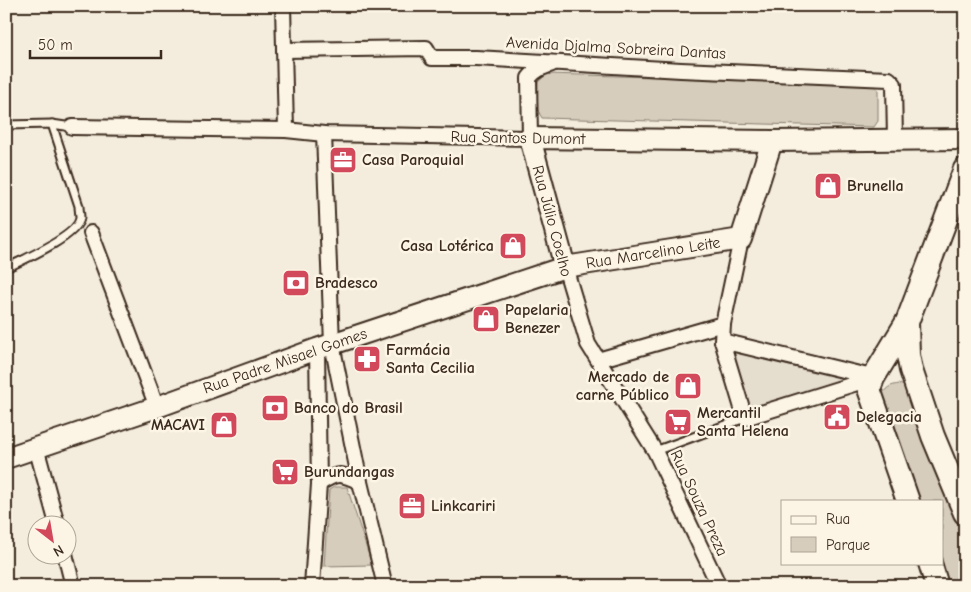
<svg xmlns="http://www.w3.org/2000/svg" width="971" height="592" font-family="'Comic Neue',sans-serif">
	<rect width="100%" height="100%" fill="#f4eddd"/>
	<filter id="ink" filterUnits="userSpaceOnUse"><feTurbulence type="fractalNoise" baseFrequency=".02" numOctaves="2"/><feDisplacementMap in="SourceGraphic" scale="10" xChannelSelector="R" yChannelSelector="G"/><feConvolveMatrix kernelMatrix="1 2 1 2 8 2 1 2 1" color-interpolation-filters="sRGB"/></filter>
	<g filter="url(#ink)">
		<polygon fill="#e5ddce" points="729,351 846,380 748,412"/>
		<g fill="#d6cdbd" stroke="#887c6e">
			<polygon points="547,74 871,83 878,89 878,121 874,127 542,118 537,109 538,82"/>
			<path d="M900,384L909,389L913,397L965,529V586H948L940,563H942V501H917L881,397C885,388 890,385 900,384Z"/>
			<polygon points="334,487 347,487 372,565 324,566 329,490"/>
		</g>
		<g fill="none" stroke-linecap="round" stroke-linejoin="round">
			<defs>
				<g id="lane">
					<polyline points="6,125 52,124 72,127"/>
					<path d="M6,268C23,260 78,236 80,218C80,214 79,210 79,206L52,124"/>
					<polyline points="655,451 745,418"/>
				</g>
				<g id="street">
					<polyline points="283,6 286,130"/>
					<polyline points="284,50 426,48 432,58 476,58 681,70 889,79 894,84 895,140"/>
					<path d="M72,127L286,130L324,134L530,138L529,78C535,70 543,67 552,64"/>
					<polyline points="324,134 332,344 360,482 385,586"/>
					<polyline points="91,233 157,407"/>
					<polyline points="741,239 723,324 722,341 745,418 873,378"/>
					<polyline points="565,267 588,344 655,451 719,586"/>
					<polyline points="722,341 872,377"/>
					<polyline points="598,360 723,324"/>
					<polyline points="36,447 57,524"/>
					<path d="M319,484C337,472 340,473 360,482"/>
					<polyline points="65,554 73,586"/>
					<polyline points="312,586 319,484 317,349"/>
				</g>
				<g id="secondary">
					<polyline points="565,267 530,138 772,141 965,139"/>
					<polyline points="6,458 157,407 317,349 565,267 741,239 772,141"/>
				</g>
				<g id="primary">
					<polyline points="907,322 908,355 911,370 933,436 965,513"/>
					<polyline points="908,501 869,389 873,378 907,322 965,169"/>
					<polyline points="930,563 937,586"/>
				</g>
			</defs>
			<use href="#lane" stroke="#3b2a1e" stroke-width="11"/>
			<use href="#street" stroke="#3b2a1e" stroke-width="18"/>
			<use href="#secondary" stroke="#3b2a1e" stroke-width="24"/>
			<use href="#primary" stroke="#3b2a1e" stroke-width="26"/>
			<use href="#lane" stroke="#fcf5e5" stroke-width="7"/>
			<use href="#street" stroke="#fcf5e5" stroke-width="14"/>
			<use href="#secondary" stroke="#fcf5e5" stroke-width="20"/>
			<use href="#primary" stroke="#fcf5e5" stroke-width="22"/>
		</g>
	</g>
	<defs>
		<symbol id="office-square" viewBox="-11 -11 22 22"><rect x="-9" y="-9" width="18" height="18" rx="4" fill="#d1495b" stroke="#fcf5e5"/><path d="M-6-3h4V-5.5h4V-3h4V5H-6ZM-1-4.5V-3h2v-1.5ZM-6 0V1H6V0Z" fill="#fff"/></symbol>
		<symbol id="shop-square" viewBox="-11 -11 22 22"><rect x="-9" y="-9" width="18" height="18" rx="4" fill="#d1495b" stroke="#fcf5e5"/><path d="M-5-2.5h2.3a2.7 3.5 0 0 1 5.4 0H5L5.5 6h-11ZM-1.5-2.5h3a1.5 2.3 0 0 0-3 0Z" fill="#fff"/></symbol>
		<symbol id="bank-square" viewBox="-11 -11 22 22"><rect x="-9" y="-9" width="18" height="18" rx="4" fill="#d1495b" stroke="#fcf5e5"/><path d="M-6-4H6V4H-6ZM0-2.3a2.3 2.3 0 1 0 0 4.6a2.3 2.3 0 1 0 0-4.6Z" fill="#fff"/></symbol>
		<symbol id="pharmacy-square" viewBox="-11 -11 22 22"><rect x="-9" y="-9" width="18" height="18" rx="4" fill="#d1495b" stroke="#fcf5e5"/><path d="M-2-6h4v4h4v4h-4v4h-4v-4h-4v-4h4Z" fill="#fff"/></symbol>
		<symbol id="civic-square" viewBox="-11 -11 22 22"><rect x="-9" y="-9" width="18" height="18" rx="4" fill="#d1495b" stroke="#fcf5e5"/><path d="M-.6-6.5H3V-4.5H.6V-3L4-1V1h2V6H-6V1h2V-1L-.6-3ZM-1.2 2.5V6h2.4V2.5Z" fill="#fff"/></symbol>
		<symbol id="supermarket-square" viewBox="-11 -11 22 22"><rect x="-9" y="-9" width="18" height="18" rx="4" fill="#d1495b" stroke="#fcf5e5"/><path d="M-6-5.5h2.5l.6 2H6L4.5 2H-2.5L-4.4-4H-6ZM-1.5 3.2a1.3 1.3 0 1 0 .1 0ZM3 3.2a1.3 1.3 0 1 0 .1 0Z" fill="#fff"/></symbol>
	</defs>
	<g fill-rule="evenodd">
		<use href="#office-square" x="327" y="144" width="32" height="32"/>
		<use href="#shop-square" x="812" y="170" width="32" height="32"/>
		<use href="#shop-square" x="497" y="230" width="32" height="32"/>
		<use href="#bank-square" x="280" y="267" width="32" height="32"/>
		<use href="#shop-square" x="470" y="303" width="32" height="32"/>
		<use href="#pharmacy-square" x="351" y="343" width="32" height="32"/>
		<use href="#shop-square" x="672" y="370" width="32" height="32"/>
		<use href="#bank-square" x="259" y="392" width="32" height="32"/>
		<use href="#civic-square" x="821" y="401" width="32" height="32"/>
		<use href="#supermarket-square" x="662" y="406" width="32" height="32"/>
		<use href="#shop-square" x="208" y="409" width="32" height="32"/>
		<use href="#supermarket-square" x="269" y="456" width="32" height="32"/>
		<use href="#office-square" x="396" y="490" width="32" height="32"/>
	</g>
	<g text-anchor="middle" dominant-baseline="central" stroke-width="5" stroke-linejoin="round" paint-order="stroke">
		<g font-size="16" fill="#3b2a1e" stroke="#fcf5e5">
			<text transform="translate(616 48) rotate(3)">Avenida Djalma Sobreira Dantas</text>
			<text transform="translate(518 138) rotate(1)">Rua Santos Dumont</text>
			<text transform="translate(552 221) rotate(75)">Rua Júlio Coelho</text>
			<text transform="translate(653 253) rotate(-9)">Rua Marcelino Leite</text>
			<text transform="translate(285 361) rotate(-19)">Rua Padre Misael Gomes</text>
			<text transform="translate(699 503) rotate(65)">Rua Souza Preza</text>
		</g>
		<g font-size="16" font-weight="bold" fill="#3b2a1e" stroke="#fcf5e5" text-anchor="start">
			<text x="362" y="160">Casa Paroquial</text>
			<text x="847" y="186">Brunella</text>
			<text x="494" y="246" text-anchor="end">Casa Lotérica</text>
			<text x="315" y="283">Bradesco</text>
			<text x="505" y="310">Papelaria<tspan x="505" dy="18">Benezer</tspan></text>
			<text x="386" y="350">Farmácia<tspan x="386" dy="18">Santa Cecilia</tspan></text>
			<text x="669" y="377" text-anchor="end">Mercado de<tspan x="669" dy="18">carne Público</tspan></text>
			<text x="294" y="408">Banco do Brasil</text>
			<text x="697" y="413">Mercantil<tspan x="697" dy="18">Santa Helena</tspan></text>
			<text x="856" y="417">Delegacia</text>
			<text x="205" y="425" text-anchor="end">MACAVI</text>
			<text x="304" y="472">Burundangas</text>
			<text x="431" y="506">Linkcariri</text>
		</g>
	</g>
	<rect width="971" height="592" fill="none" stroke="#fcf5e5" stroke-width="25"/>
	<rect x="12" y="12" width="946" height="567" fill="none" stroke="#3b2a1e" stroke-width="2" filter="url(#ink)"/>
	<rect x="781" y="500" width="162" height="65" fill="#fcf5e5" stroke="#afa495"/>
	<rect x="791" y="516" width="25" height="8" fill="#fcf5e5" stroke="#afa495"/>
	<text x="826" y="524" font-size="15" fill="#3b2a1e">Rua</text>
	<rect x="791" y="537" width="25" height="15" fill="#d6cdbd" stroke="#afa495"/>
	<text x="826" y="550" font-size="15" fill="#3b2a1e">Parque</text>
	<g transform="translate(52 540) rotate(149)"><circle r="24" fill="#fcf5e5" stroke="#afa495"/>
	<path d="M0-4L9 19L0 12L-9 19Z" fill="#d1495b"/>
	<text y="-8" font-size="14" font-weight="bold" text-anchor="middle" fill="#3b2a1e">N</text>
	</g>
	<path d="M30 50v8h131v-8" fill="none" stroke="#3b2a1e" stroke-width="2.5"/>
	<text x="38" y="50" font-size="15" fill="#3b2a1e" stroke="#fcf5e5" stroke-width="4" paint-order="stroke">50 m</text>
</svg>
